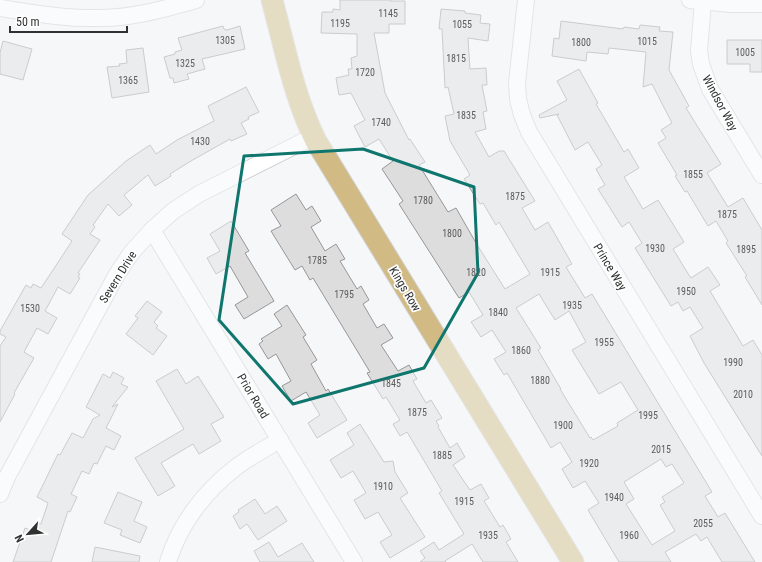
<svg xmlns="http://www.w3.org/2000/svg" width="762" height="562" font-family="'Roboto Condensed',sans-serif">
	<rect width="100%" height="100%" fill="#f6f7f9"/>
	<g fill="#deddde" stroke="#979698" fill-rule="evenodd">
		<path d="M340,0H390V1H405V24H389V33H374L385,93L409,140L410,139L425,162L419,165L448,212L456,208L476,243L505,289L530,274L499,222L496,225L483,203L480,204L464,179L470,175L450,141L445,116L454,114L448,87L445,88L442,29H439L441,9L465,11V13L481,15L480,23L490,24L488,41L468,38L470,69L486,68L487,85H482L487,111L483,112L486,129L475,132L489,157L499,151H504L535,201L522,208L535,230L548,222L572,264L566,267L585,298L592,294L712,492L705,496L718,517L725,513L755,562H722L707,537L701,541L696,534L665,552L671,562H619L588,510L599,503L585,481L573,488L562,469L572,462L560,442L551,448L507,373L504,375L494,359L506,352L492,330L481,337L471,322L483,315L469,292L459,298L399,204L403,201L382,169L393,161L379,139L365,147L354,126L365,120L351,93L339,95L336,78L349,75L348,69H352L351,58L357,56V34L321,33L322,12H333V9L340,10ZM539,294L555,320L569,311L586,342L572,350L599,394L621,382L638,410L617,423L618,426L593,440L591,437L590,438L560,389H561L538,350L541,348L516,308ZM661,459L666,467L672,464L684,483L662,497L665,502L660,505L675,531L652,545L626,504L634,499L624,482Z"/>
		<polygon points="561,21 623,29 624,27 639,29 640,25 660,27 659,31 673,32 669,70 689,106 686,108 721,164 707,173 728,207 743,198 762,230 762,305 745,277 747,276 726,243 728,241 716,221 708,226 687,191 685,192 675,176 677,175 658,143 666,138 661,130 672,123 652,84 643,87 646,52 609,48 608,54 587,52 586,61 552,56 554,38 559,39"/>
		<polygon points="223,26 224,29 227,30 240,26 245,49 202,59 205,69 187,74 189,79 174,83 173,78 170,78 164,57 175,54 175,52 182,50 178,38"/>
		<polygon points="727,40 762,40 762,72 750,72 750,64 727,64"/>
		<polygon points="3,41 32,49 23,80 0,74 0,53"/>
		<polygon points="143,48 149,92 112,98 107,67 120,66 119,64 127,63 126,50"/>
		<polygon points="579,69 598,103 596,104 624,152 628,149 639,168 624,177 643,209 658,200 684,242 673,249 687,272 691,278 708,267 720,285 710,291 743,346 753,340 762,355 762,456 704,363 690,336 703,328 690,307 683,311 678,302 671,306 635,248 642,243 629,222 622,227 598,189 605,185 596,169 602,165 588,142 575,150 557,115 559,114 540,118 539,115 567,100 557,81"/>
		<polygon points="246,87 259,112 248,117 249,119 241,123 247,134 231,141 230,139 191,161 170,174 171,176 155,186 148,175 124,195 132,205 119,216 108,204 93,225 95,227 90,234 100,240 78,273 80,274 78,277 80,278 70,294 58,287 45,311 57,318 48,334 37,328 24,352 34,358 14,393 15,394 0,422 0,346 6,337 0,334 0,331 26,285 31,288 33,284 41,288 57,264 72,241 62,234 88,195 126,161 150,145 156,154 177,140 214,121 208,106"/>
		<polygon points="296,194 306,210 312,206 321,221 311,227 325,251 336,244 345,259 340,261 357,289 361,286 369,300 363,304 377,328 384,324 393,338 381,345 398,371 409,365 417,379 413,381 426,403 431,400 442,418 436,421 439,426 438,427 450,448 457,443 465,457 453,465 470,490 481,484 489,498 484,501 500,527 503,525 511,539 506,542 518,562 483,562 472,544 445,561 446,562 420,562 425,558 420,551 434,542 439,550 464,534 439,493 442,491 407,432 400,436 393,424 400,420 386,397 383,399 367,373 370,372 313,278 310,280 302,266 295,270 271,231 281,226 271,210"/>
		<polygon points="231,221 249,251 245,253 274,301 244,319 235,305 248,297 230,266 216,274 207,258 220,251 210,234"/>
		<polygon points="147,301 162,312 154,322 158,326 156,328 167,336 153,355 126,334 138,318 135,316"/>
		<polygon points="287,305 306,335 303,337 317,360 311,364 326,391 328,389 347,420 317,438 308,423 320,415 306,392 291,401 282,386 291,381 276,354 268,359 259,344 263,341 261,339 282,326 274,314"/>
		<polygon points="177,369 186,384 198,376 224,417 211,424 221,441 199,454 193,444 161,463 175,486 158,496 135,458 184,429 156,381"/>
		<polygon points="113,372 124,378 121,384 128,387 112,407 118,404 106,428 121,436 114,450 106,446 97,464 94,463 89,474 82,471 71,494 77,497 70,512 68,511 51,562 13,562 25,528 36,532 38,523 41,524 48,503 37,497 58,454 60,455 72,433 83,438 93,419 100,415 86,407 103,374 110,378"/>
		<polygon points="360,424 384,462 393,461 395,472 408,493 400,498 425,537 390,558 380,542 392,535 378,512 365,519 354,500 366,493 353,471 341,478 330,460 354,445 347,433"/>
		<polygon points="118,492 142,502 134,521 147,527 140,543 120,535 122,530 104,523"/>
		<polygon points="255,499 265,514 277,506 287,521 258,540 247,524 240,529 233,516 239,512 238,510"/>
		<polygon points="269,542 278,557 302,543 314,562 260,562 254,551"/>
		<polygon points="95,547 140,556 139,562 92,562"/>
	</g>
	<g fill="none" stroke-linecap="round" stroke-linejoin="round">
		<defs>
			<g id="minor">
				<polyline points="526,0 517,83 518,99 522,115 529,132 762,516"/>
				<polyline points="690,0 731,4 762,4"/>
				<polyline points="703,1 699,51 701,64 710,89 762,175"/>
				<path d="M0,8C33,13 66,19 100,18C133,18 164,9 196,0"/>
				<polyline points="152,230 354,562"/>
				<polyline points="0,494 7,477 117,274 132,252 152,230 173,211 199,194 314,136"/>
				<path d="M168,562C179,525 204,492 235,468C249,457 265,449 280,440"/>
			</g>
			<path id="major" d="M272,0C285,48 294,97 316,141L573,562"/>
		</defs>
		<use href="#minor" stroke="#cccdce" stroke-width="18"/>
		<use href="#major" stroke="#d1d2d2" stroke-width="23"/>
		<use href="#minor" stroke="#fff" stroke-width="16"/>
		<use href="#major" stroke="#d1ba83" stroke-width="21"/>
	</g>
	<path d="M0 0H762V562H0ZM363,149L474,187L478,273L424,368L293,404L219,320L244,156Z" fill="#f6f7f9" fill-opacity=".55" fill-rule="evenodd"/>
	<path fill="none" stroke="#0f766e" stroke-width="3" stroke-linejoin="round" d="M363,149L474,187L478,273L424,368L293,404L219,320L244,156Z"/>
	<g text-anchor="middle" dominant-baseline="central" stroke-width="3.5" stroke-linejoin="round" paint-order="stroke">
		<g font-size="10" fill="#5c5c5c">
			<text x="388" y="13">1145</text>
			<text x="340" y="23">1195</text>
			<text x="462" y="24">1055</text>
			<text x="225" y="40">1305</text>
			<text x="647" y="41">1015</text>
			<text x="581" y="42">1800</text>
			<text x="745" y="52">1005</text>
			<text x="456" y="58">1815</text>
			<text x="185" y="63">1325</text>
			<text x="365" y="72">1720</text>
			<text x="128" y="80">1365</text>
			<text x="466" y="115">1835</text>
			<text x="381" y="122">1740</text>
			<text x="200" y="141">1430</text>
			<text x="693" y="174">1855</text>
			<text x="515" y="196">1875</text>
			<text x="423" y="200">1780</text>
			<text x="727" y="214">1875</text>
			<text x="452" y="233">1800</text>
			<text x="655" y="248">1930</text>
			<text x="746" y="249">1895</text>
			<text x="317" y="260">1785</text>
			<text x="476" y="272">1820</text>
			<text x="550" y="272">1915</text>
			<text x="686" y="291">1950</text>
			<text x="344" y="294">1795</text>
			<text x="572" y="305">1935</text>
			<text x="30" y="308">1530</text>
			<text x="498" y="312">1840</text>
			<text x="604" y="342">1955</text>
			<text x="521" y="350">1860</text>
			<text x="733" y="362">1990</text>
			<text x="540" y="380">1880</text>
			<text x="391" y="383">1845</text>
			<text x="743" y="394">2010</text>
			<text x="417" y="412">1875</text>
			<text x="648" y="415">1995</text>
			<text x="563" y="425">1900</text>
			<text x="661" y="449">2015</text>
			<text x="442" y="455">1885</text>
			<text x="589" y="463">1920</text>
			<text x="383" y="486">1910</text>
			<text x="614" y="497">1940</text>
			<text x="464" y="501">1915</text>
			<text x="703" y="523">2055</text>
			<text x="488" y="535">1935</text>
			<text x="629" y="535">1960</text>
		</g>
		<g font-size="12" fill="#303131" stroke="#fff">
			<text transform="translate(720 103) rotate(62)">Windsor Way</text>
			<text transform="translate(610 267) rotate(59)">Prince Way</text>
			<text transform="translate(118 277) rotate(-58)">Severn Drive</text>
			<text transform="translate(405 289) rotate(59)">Kings Row</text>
			<text transform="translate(253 396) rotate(59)">Prior Road</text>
		</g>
	</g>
	<g transform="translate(28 534) rotate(243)" stroke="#ffffff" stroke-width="3" paint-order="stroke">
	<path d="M0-3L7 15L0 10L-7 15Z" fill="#303131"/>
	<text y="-6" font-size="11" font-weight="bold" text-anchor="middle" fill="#303131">N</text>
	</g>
	<path d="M10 26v6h117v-6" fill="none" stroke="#303131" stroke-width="2"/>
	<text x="16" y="26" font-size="12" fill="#303131" stroke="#ffffff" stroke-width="3" paint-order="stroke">50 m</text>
</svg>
